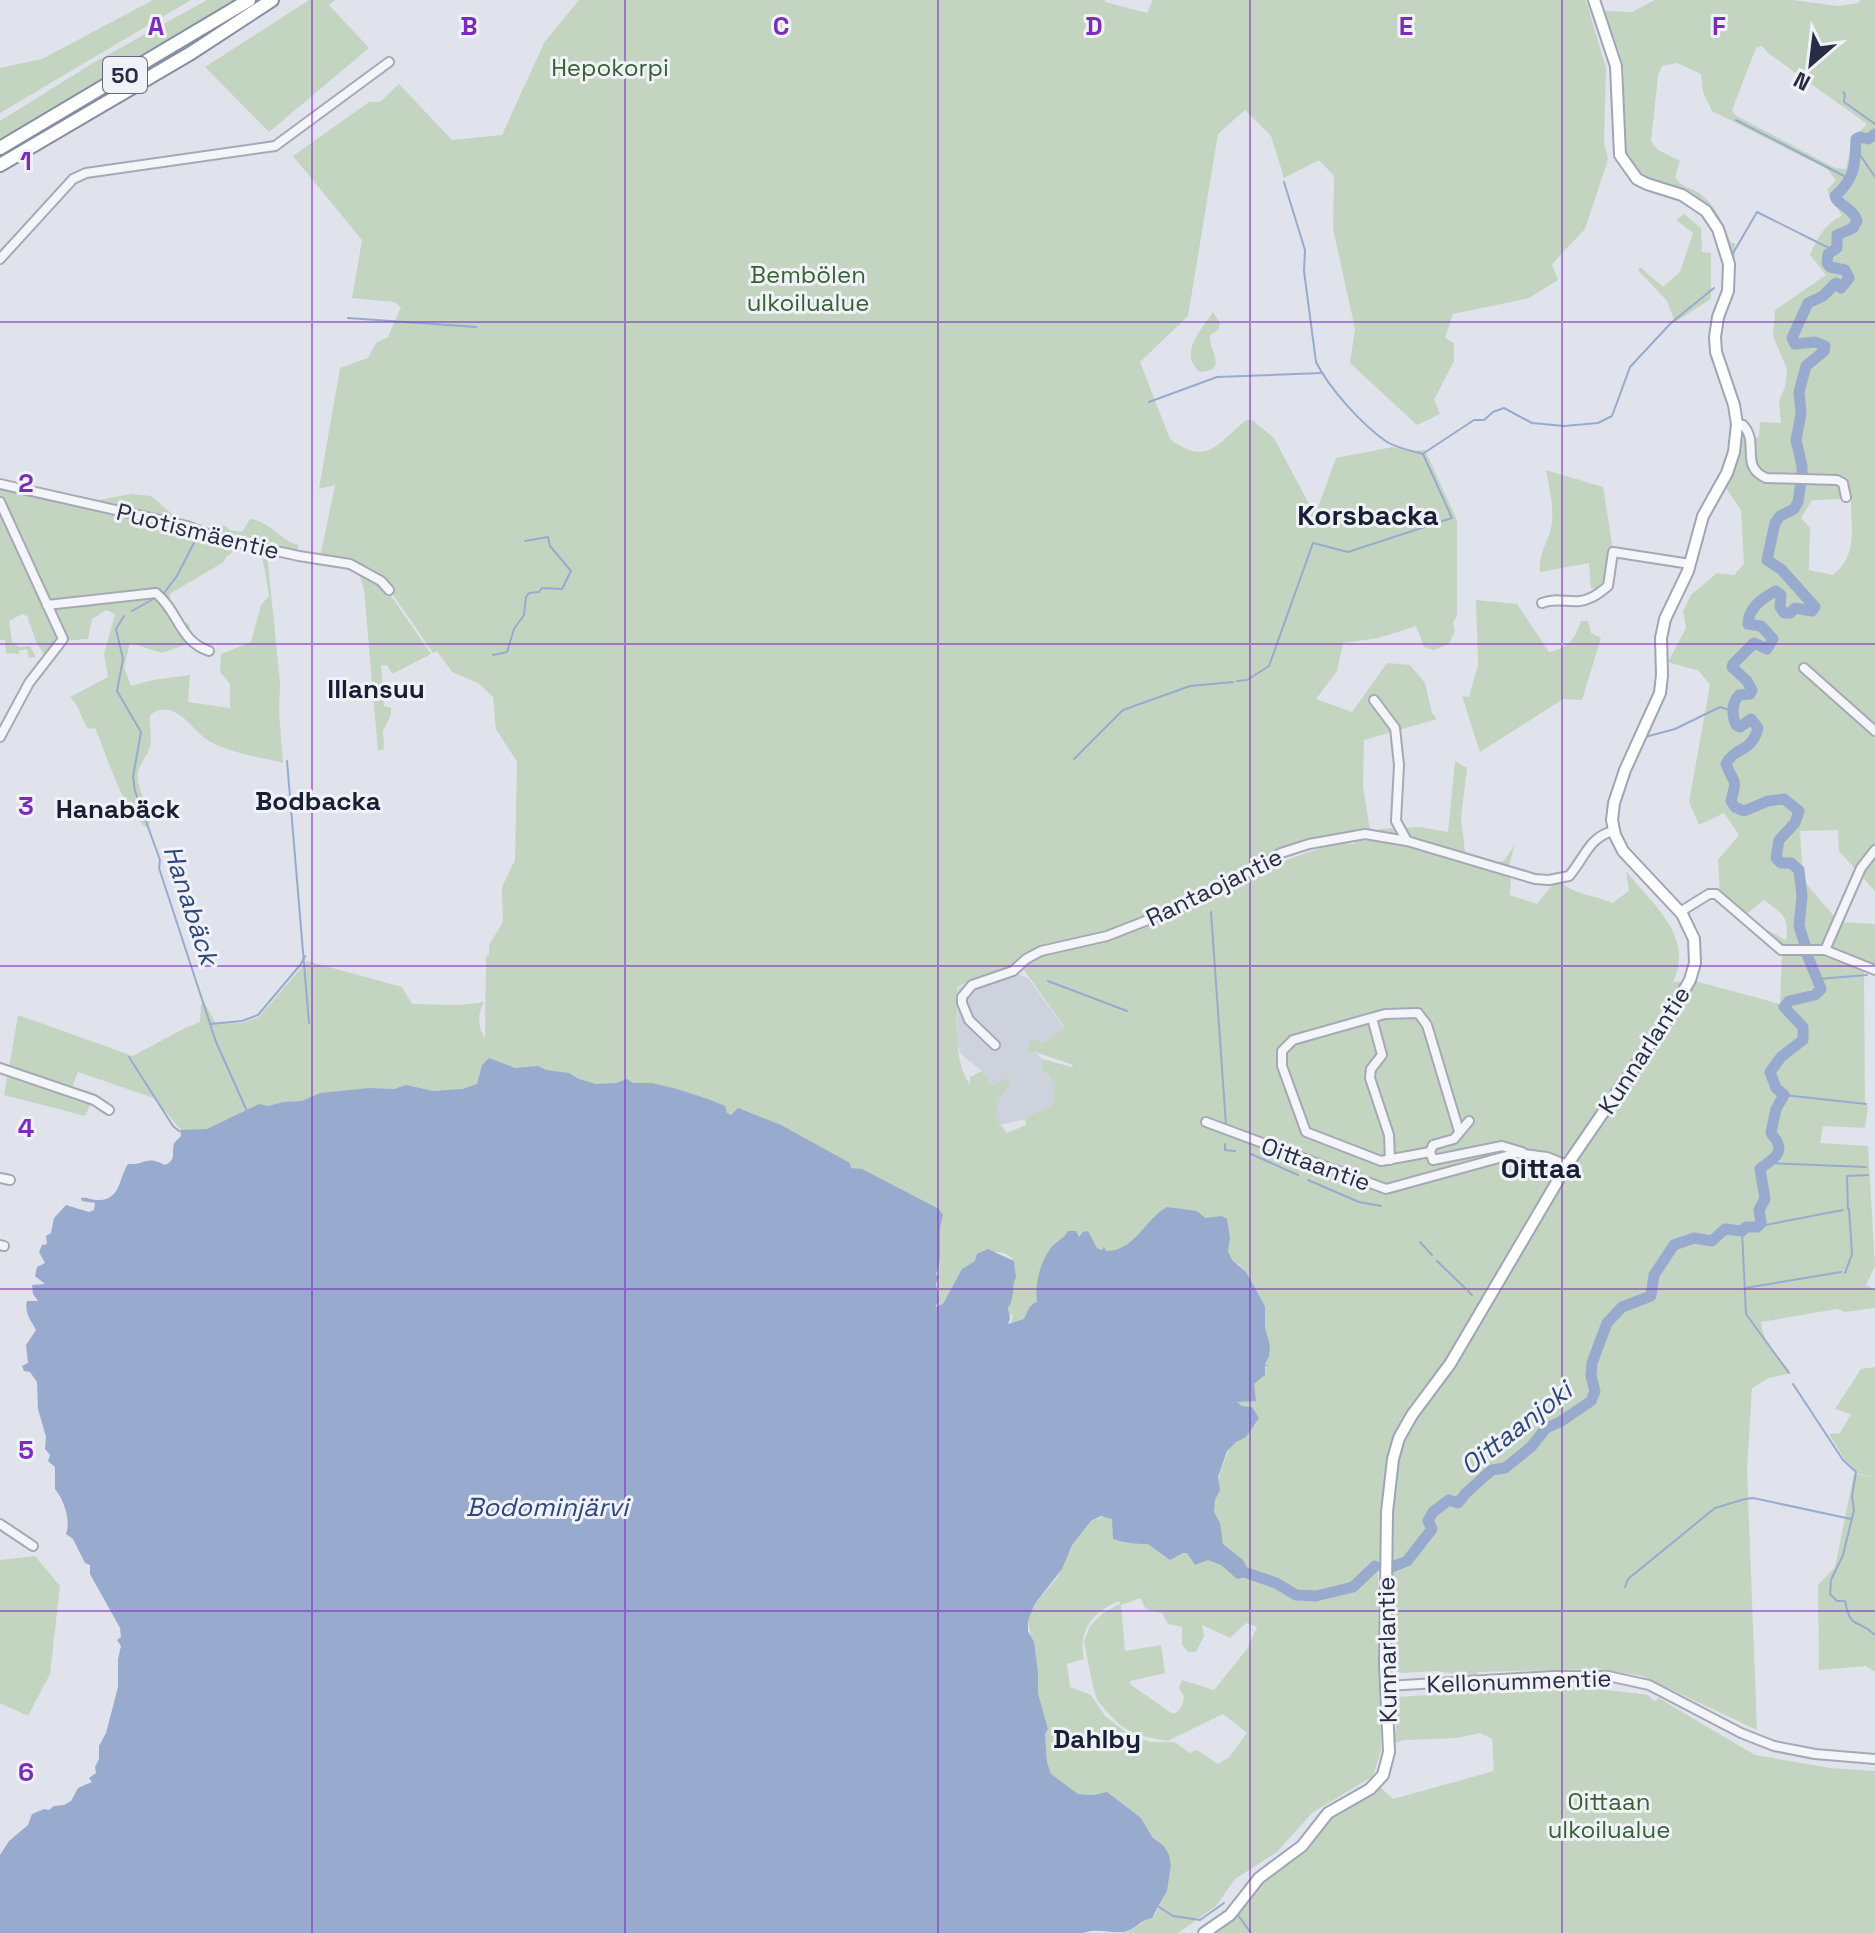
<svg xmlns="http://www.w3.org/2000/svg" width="1875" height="1933" font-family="'Space Grotesk',sans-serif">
	<rect width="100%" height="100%" fill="#e0e3eb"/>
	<polygon fill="#ced2dd" points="1010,971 1028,978 1065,1029 1025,1053 1035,1052 1042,1059 1043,1071 1055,1083 1053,1104 1030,1118 995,1126 999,1099 1011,1084 1008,1078 992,1085 982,1071 961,1054 957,1044 958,988"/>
	<g fill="#c3d5c1" fill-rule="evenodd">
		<polygon points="153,0 191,0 0,113 0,68 42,59"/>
		<polygon points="207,0 237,0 0,141 0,121 93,63"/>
		<polygon points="309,0 335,0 329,5 369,48 269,132 205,67"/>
		<path d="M579,0H1105V2L1147,13L1153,0H1586L1606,68L1604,143L1608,159L1585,229L1552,264L1558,280L1529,298L1453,314L1445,338L1454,343V361L1434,400L1440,414L1417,425L1350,363L1355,329L1333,229L1334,176L1319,160L1284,178L1271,136L1245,110L1218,134L1188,316L1140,362L1170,439C1206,467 1219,443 1246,420H1252L1274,438L1309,504L1317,510L1336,458L1393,447L1409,451L1425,450L1457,520V616L1453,622L1455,631L1449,644L1434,650L1424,647L1416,626L1379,638L1343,643L1337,671L1316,699L1352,712L1387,663L1410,665L1425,683L1432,713L1437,719L1364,740L1363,787L1370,830L1307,840L1279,849L1221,884L1153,916L1071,943L1043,946L1013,969L976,979L957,987C958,1018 952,1059 970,1085V1077L982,1071L992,1085L1009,1077L1011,1084L999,1099L996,1119L1007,1133L1026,1125L1025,1119L1053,1104L1055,1083L1043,1071L1042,1059L1072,1067L1073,1065L1035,1052L1025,1053L1032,1038L1042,1043L1065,1028L1022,967L1042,954L1112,937L1169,919L1246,877L1248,881C1271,864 1327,842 1355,844L1356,840L1402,843L1511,875L1510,895L1537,904L1554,883L1560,881C1573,895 1596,895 1612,903L1629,891L1626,871C1653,905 1695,937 1673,982L1695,981L1780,1004L1782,953L1761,931L1763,928L1786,940C1790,916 1782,914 1764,900L1744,916L1720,893L1718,860L1739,835L1724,813L1699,825L1689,802L1710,685L1699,671L1668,662L1686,628L1683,611L1691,595L1717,573L1734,575L1744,564L1741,510L1725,487L1738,456L1741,437L1746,440L1759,437L1760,422L1781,423L1779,401L1785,387L1787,369L1773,336L1775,310L1826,275L1810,255C1817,239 1825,223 1842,216L1827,190L1836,180L1827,169L1712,111L1703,92L1701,74L1677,63L1662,66L1658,76L1651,141L1658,150L1680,161L1675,177C1682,189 1694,187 1703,196C1717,208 1724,226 1731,243H1735V283L1720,337L1728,375C1724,362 1717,348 1718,334C1720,310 1740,288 1732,263C1729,250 1712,211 1703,203C1678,180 1651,196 1627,158C1615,140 1624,94 1624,74C1625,60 1609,27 1603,11L1632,12L1655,0H1792L1838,6L1859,3L1860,0H1875V891L1839,851L1838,830L1800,831L1803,880L1839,922L1875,924V967L1864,972L1865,1104L1868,1106L1865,1128L1823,1126L1820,1143L1868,1146L1875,1266L1866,1285L1875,1290V1308L1845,1312L1837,1309L1761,1322C1762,1341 1778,1356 1789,1370L1787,1374L1769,1378L1752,1388L1747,1470L1757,1730L1642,1676L1597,1669L1478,1672L1475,1677L1437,1671L1402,1673L1393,1670L1391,1566L1378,1572L1381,1751L1373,1776L1312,1813L1277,1852L1235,1879L1216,1906L1178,1933H1119L1128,1932L1155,1915L1167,1891L1171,1866L1166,1849L1153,1838L1141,1818L1104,1793L1093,1795L1078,1794L1051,1774L1047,1762L1045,1734L1048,1729L1038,1693V1673L1028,1621L1033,1606L1057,1578L1072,1545L1091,1521L1105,1516L1112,1519L1140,1522L1246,1576L1249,1571C1241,1556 1231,1557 1224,1545C1197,1504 1230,1445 1250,1409L1237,1403L1242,1401L1233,1396L1268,1365L1265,1364L1270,1345L1265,1327V1306L1246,1272L1238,1264L1143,1235L1125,1249L1108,1254L1095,1247L1088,1236L1062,1239L1043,1295L1029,1321L1010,1325L1013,1315L1011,1314L1009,1317C1003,1296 1035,1252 993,1252L942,1311L935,1303L939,1264L196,1137L181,1130L154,1098L78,1072L71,1090L9,1068L18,1015L133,1056L183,1029L200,1022L201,1005L204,1002L216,1024L242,1023L259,1017L307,961L402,987L412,1004L461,1005L484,1002C477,1013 478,1028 485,1038L486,957L489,955V945L503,922L502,887L515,860L517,762L496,729L493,697L478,683L452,672L437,651L433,653L382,579L320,557L335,485L319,489L340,368L368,358L376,343L388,337L401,307L394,302L352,298L362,240L293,156L369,102H380L399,84L452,140L502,135L544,43ZM1762,46L1768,53L1867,124L1853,138L1846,169L1835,168L1735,115L1732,110L1756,48ZM1851,499C1851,528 1858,555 1833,575L1809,570L1810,528L1801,518L1812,500ZM1140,1598L1146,1609L1162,1613L1168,1624L1182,1627V1644L1188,1652H1196L1204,1636L1202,1625L1230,1638L1246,1623L1257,1627L1247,1649L1214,1690L1182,1680L1179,1688L1184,1696C1183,1704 1181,1711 1173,1714L1131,1685L1130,1681L1165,1673L1161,1645L1125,1651L1121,1605ZM1119,1601L1120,1604L1103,1613L1090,1626L1084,1642L1093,1686L1097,1700L1107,1712L1120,1725L1137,1735L1168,1741L1223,1714L1247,1733L1229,1757L1218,1764L1197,1750L1190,1753L1174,1742H1150L1128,1734L1105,1716L1091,1695L1070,1687L1067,1664L1084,1659C1078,1630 1093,1612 1119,1601Z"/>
		<polygon points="1684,214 1701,228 1702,252 1711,253 1711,299 1675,322 1667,301 1638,270 1640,267 1663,287 1680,272 1693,233 1676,220"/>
		<path d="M1213,312L1220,323L1218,330L1210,335C1209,352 1229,370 1200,372C1178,354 1201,330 1213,312Z"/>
		<path d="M1546,470L1603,487L1614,556L1610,592L1591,588L1589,563L1540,572C1538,555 1547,544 1551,528C1555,509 1549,488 1546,470Z"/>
		<polygon points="0,480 99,500 131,494 151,496 179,520 0,483"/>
		<path d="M0,486L183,526L267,552L280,684L279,713L283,763C260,757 230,753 209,741C196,733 189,719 174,712C165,708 158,709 150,715C148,726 153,736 150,746C147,760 136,763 138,781C140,797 155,813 148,828C126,819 105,751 95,728L88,729C81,718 80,707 70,697L108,677L104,654L115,614L106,610L92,619L88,639L61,641L46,657L37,644L27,616L22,614L9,621L12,642L19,647L30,646L36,657L29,658L27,649L19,651V654L6,653L5,640H0ZM238,548L262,555L269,596L261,605L251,642L221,654L220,672L230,684V708L188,702L190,675L153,680L131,686L124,667L130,643L162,653L185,645L190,625L182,621L169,600L171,593L224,562L226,557Z"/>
		<path d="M250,519C267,520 280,540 298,545V554L273,542L261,543L211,532L217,526H226L229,530L242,532Z"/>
		<polygon points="358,570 380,583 387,590 431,654 392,674 387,665 381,666 384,706 391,708 391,715 383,731 384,749 378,751 364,590"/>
		<path d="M1476,600L1517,604L1549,652C1570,647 1574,640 1581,621H1588L1591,633L1601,638L1582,700L1563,699L1480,752L1462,696L1469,697L1478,665Z"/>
		<path d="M1455,761L1467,768L1461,817L1465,852L1497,862L1504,861L1515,844L1509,866C1464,859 1423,840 1378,832L1380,829L1420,827L1448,832Z"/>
		<polygon points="8,1072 92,1101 85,1116 4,1095"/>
		<polygon points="1875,1367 1875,1672 1866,1666 1819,1670 1818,1585 1835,1567 1854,1474 1873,1477 1859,1474 1845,1460 1829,1434 1840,1433 1851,1414 1835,1409 1861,1369"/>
		<polygon points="35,1556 60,1586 50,1674 28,1716 0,1703 0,1560"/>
		<path d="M1555,1686C1586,1687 1617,1691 1648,1695L1654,1701L1658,1700L1657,1697L1755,1755L1830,1768L1875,1771V1933H1213L1234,1918L1262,1880L1327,1822L1379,1786L1393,1799L1494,1771L1492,1739L1480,1733L1458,1738L1404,1740L1391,1744L1393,1731L1396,1730L1395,1702L1398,1697Z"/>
	</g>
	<path fill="#98abce" d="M489,1058L515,1068L538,1066L546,1070L569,1073L579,1079L596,1084L616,1083L627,1079L633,1083H652L677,1089L708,1099L725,1106L727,1113L731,1115L738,1108L781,1125L850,1163L851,1168L862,1169L939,1209L943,1215C936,1235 944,1256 936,1274L939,1277L936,1284L939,1301L935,1307L943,1304L962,1269L975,1261L977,1254L988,1249L1014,1261L1016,1277C1011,1287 1015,1299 1008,1308L1010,1319L1008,1324L1024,1319C1028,1312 1028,1305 1037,1302C1035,1284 1039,1265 1050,1249C1056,1241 1064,1239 1068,1231H1076L1079,1237L1083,1232L1088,1231L1097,1248L1102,1250L1104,1247L1106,1251C1135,1251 1144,1220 1167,1207L1197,1211L1205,1218L1222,1216L1227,1219L1230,1238L1228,1251L1232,1260L1246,1272L1265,1306V1327L1270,1345L1269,1356L1265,1364L1269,1366H1265V1375L1254,1384L1256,1401L1237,1402L1242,1406L1252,1407L1259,1418L1246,1437L1236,1442L1227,1451L1218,1477L1220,1490L1215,1500L1214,1512L1220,1523L1223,1544L1243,1560L1249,1571L1246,1577L1237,1579L1221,1565L1208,1560L1195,1565L1187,1553H1183L1170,1560L1148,1544C1136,1544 1125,1543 1113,1539L1112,1519L1101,1516L1091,1521L1072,1545L1062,1569L1034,1605L1028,1621V1631L1034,1642L1038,1673V1693L1048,1729L1045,1734L1047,1762L1051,1774L1078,1794L1093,1795L1107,1792L1141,1818L1153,1838L1164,1846L1169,1855L1171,1866L1167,1891L1152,1918C1140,1920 1134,1931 1123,1932C1109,1933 1096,1928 1083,1933H0V1855L9,1841L28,1825L32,1814L44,1809L49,1810L54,1806L64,1805L71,1801L78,1788L92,1782L89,1778L96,1773L95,1767L99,1759V1746L106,1733L118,1687V1659L121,1646L117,1640L121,1637L120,1628L90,1574V1565L85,1563L73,1539L66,1534C71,1521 64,1500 55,1489V1467L48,1461L50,1455L45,1449L46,1437L38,1409L37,1382L30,1372L24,1371L22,1366L28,1363L26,1345L36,1330C31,1321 24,1312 27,1301H38L33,1294L32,1285L45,1284L35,1276L37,1267L45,1263L39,1252L42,1245L47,1244L46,1236L51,1233L54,1218L66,1205L89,1212L94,1210L95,1203L82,1201L81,1198C88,1197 93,1201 101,1200C121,1198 119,1177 128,1164C147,1165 145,1155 165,1165C177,1160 171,1153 174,1144C175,1141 179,1139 181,1136L180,1130L207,1129L259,1104L268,1106L284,1102L302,1101L320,1093L369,1088L394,1089L406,1085L433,1091L463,1089L477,1084L482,1065Z"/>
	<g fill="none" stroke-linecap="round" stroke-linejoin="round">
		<g stroke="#98abce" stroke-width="2">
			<polyline points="1843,92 1845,94 1844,102 1875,124"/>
			<polyline points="1736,120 1848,178"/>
			<polyline points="1856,149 1875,177"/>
			<polyline points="1732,255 1757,212 1835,251"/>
			<polyline points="348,318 476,327"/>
			<polyline points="1149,402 1217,377 1321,373"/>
			<polyline points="1424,453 1474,420 1484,420 1493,412 1504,408 1532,423 1564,426 1598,423 1612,416 1630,367 1671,323 1714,288"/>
			<polyline points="164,593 177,576 198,535"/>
			<polyline points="132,611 155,598"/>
			<polyline points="124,616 116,629 123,659 117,691 141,732 133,777 135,791 160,860 159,868 216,1042 247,1111"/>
			<polyline points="493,655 507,652 514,629 524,615 526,597 529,593 539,592 542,588 562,589 571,571 550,546 548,537 525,541"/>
			<path d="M1237,681L1247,680L1269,666L1313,543L1348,552L1452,518L1423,454C1412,451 1397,448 1387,442C1362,425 1329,388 1316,362L1304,271L1305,250L1284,182"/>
			<polyline points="1645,737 1675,729 1720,707 1733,711"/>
			<polyline points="1074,759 1123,710 1190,686 1233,682"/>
			<polyline points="287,761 309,1023"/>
			<polyline points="1211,912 1226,1125"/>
			<polyline points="1818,979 1867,975"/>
			<polyline points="1048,981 1127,1011"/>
			<polyline points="210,1024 242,1021 258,1015 301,964 305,956"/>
			<polyline points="129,1057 173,1126 179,1131"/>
			<polyline points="1784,1095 1866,1104"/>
			<polyline points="1225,1144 1225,1150 1235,1151"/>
			<polyline points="1251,1154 1298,1175"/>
			<polyline points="1768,1163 1866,1167"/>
			<polyline points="1308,1180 1359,1202 1381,1206"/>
			<polyline points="1848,1209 1847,1176 1868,1175"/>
			<polyline points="1760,1226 1843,1210"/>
			<polyline points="1742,1231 1746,1314 1789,1373"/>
			<polyline points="1420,1242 1432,1255"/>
			<polyline points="1437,1261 1465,1288"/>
			<polyline points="1845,1273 1852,1254 1849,1209"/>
			<polyline points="1745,1288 1841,1272"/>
			<polyline points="1468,1291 1472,1295"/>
			<path d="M1793,1384L1843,1460L1856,1472L1852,1496L1854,1510L1843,1555L1831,1580L1830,1594L1837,1601H1845C1851,1631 1856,1617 1875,1635"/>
			<polyline points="1625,1587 1628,1579 1715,1508 1745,1499 1753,1498 1851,1519"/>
			<polyline points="1159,1907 1173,1916 1200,1920 1224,1903"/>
			<polyline points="1238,1915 1251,1933"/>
		</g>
		<g stroke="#98abce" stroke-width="11">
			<path d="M1802,476V466L1796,440L1801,414L1799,392L1806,366L1824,351L1825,346L1815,342L1795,344L1792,338L1808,303L1823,296L1836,283L1841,288L1849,278L1845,270L1830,267L1827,263L1828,254L1837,248V235L1853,228L1857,221C1853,207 1837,205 1835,196C1856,178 1855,163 1856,139L1860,137L1868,139L1875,134"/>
			<path d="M1801,481L1798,502L1794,509L1780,516L1775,523L1767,560L1781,569L1815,607L1812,611L1795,608L1790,613H1784L1780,607L1781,595L1776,591C1762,598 1748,608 1748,624L1761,626L1773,639L1767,649L1754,643L1733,664L1732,667L1747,681L1752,690L1750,694L1739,695C1731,704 1732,715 1736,725L1740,727L1751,719L1758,728C1751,754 1736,745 1726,764C1734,786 1738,775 1731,801L1735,807L1744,811L1768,801L1784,799L1799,811L1795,823L1779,840L1776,858L1781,863H1791L1799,870L1802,896L1799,926L1805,945"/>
			<path d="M1392,1567L1407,1561L1432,1529L1428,1521L1433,1512L1449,1500L1458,1503L1466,1493L1486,1475L1492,1470L1505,1468L1531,1447L1546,1428L1560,1422L1591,1401L1595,1391L1591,1376L1592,1363L1607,1323L1622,1307L1651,1296L1654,1275L1674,1245L1694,1238L1712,1241L1725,1229L1742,1231L1746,1227H1757L1761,1223L1759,1210L1765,1199L1760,1169C1766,1163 1783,1156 1778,1144C1777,1139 1773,1137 1771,1133L1776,1109L1784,1095L1776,1088L1770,1072L1781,1057L1803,1040V1027L1784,1007L1789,1001L1815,995L1821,989L1806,952"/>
			<polyline points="1247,1573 1276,1583 1296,1595 1316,1596 1353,1587 1375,1566"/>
		</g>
		<defs>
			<g id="minor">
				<polyline points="0,259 73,179 86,173 275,146 389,62"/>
				<path d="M1737,424L1743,425C1760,443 1739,466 1766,478L1837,480L1843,483L1846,497"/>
				<polyline points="0,484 187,526 221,539 299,556 350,564 381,581 389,590"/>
				<polyline points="0,502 63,639 29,683 0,737"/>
				<path d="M1542,603C1558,596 1575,606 1590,598C1596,596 1603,590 1608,586L1613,552L1690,564"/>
				<path d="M47,605L156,593C179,612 179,641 209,651"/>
				<polyline points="1804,668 1875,731"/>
				<polyline points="1374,700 1395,728 1399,765 1396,821 1407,841"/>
				<polyline points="1680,912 1709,894 1716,894 1781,950 1825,950 1875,970"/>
				<polyline points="1825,950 1861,868 1875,850"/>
				<polyline points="1372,1018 1382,1055 1371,1069 1370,1078 1389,1135 1390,1160"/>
				<path d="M995,1045L969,1020L962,1003V997L972,985L1013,971L1026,959L1041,951L1107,936L1171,911L1211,893L1281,853L1309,844L1365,834L1407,841L1535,879L1549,880L1569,876C1584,859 1589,837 1613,831"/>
				<polyline points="0,1068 94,1100 109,1110"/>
				<polyline points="1469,1121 1454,1139 1433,1145 1430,1152 1433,1160 1502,1146 1522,1152"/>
				<polyline points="1206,1122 1386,1189 1517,1153 1547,1157 1567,1165"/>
				<polyline points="1430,1152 1381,1161 1306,1132 1282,1066 1282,1051 1293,1040 1385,1014 1418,1013 1427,1025 1459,1131"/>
				<polyline points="0,1178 10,1180"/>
				<polyline points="0,1245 4,1246"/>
				<polyline points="0,1524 33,1546"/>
				<polyline points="1387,1686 1553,1676 1608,1676 1649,1685 1741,1733 1774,1746 1815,1754 1875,1759"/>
			</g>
			<polyline id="major" points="1204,1933 1230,1915 1259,1878 1302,1846 1328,1813 1370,1789 1383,1775 1389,1752 1385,1664 1387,1512 1393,1459 1399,1438 1412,1415 1450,1364 1567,1165 1666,1021 1690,980 1695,963 1694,939 1682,914 1623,851 1615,835 1612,820 1614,803 1625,770 1660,693 1662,675 1661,638 1665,619 1688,571 1703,516 1727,473 1734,452 1737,424 1734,405 1716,352 1715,337 1718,317 1728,291 1729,264 1718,229 1706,211 1682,195 1647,184 1637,179 1620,155 1616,66 1594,0"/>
			<g id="highway">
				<polyline points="0,148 249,0"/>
				<polyline points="0,165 191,53 272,0"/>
			</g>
		</defs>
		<use href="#minor" stroke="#a5a9b6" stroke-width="12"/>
		<use href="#major" stroke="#9ea5b7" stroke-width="14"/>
		<use href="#highway" stroke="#868ea3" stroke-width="16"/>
		<use href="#minor" stroke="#f4f5f8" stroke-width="8"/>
		<use href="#major" stroke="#fff" stroke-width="10"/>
		<use href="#highway" stroke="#fff" stroke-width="12"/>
	</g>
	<path fill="none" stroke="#7b2cbf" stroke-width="2" stroke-opacity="0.55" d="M312,0V1933M625,0V1933M938,0V1933M1250,0V1933M1562,0V1933M0,322H1875M0,644H1875M0,966H1875M0,1289H1875M0,1611H1875"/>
	<g text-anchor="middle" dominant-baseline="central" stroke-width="6" stroke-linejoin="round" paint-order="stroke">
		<rect fill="#f0f2f8" stroke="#63697a" stroke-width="2" x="103" y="57" width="44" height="36" rx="6"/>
		<g font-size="22" font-weight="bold" fill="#272e44">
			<text x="125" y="75">50</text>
		</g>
		<g font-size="24" fill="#366133" stroke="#f0f2f8">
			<text x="610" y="67">Hepokorpi</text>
			<text x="808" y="274">Bembölen<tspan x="808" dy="28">ulkoilualue</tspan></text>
			<text x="1609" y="1801">Oittaan<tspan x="1609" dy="28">ulkoilualue</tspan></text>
		</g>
		<g font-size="24" fill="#272e44" stroke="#f0f2f8">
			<text transform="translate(198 531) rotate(14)">Puotismäentie</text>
			<text transform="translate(1214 887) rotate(-26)">Rantaojantie</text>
			<text transform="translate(1644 1050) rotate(-57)">Kunnarlantie</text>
			<text transform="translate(1316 1164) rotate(20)">Oittaantie</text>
			<text transform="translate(1387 1650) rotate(-91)">Kunnarlantie</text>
			<text transform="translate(1519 1681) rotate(-2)">Kellonummentie</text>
		</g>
		<g font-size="26" font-weight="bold" fill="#191f35" stroke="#f0f2f8">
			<text x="376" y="689">Illansuu</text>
			<text x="318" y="801">Bodbacka</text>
			<text x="118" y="809">Hanabäck</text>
			<text x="1097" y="1739">Dahlby</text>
		</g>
		<g font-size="26" font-style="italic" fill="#2d467c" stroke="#f0f2f8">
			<text transform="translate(191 905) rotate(72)">Hanabäck</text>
			<text transform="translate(1516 1428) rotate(-38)">Oittaanjoki</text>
			<text x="547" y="1507">Bodominjärvi</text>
		</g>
		<g font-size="28" font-weight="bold" fill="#191f35" stroke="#f0f2f8">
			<text x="1368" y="515">Korsbacka</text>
			<text x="1541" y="1168">Oittaa</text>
		</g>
	</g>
	<g font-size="26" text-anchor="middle" font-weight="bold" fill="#7b2cbf" stroke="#f0f2f8" stroke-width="6" stroke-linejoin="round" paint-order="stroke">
		<text x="156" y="35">A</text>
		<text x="469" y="35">B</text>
		<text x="781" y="35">C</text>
		<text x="1094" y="35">D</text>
		<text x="1406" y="35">E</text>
		<text x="1719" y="35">F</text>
		<text x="26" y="170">1</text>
		<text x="26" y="492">2</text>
		<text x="26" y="815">3</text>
		<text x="26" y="1137">4</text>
		<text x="26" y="1459">5</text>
		<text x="26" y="1781">6</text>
	</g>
	<g transform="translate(1811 64) rotate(208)" stroke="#f0f2f8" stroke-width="6" paint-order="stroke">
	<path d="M0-6L14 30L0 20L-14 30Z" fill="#272e44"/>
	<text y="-12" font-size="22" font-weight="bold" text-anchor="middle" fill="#272e44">N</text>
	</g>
</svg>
